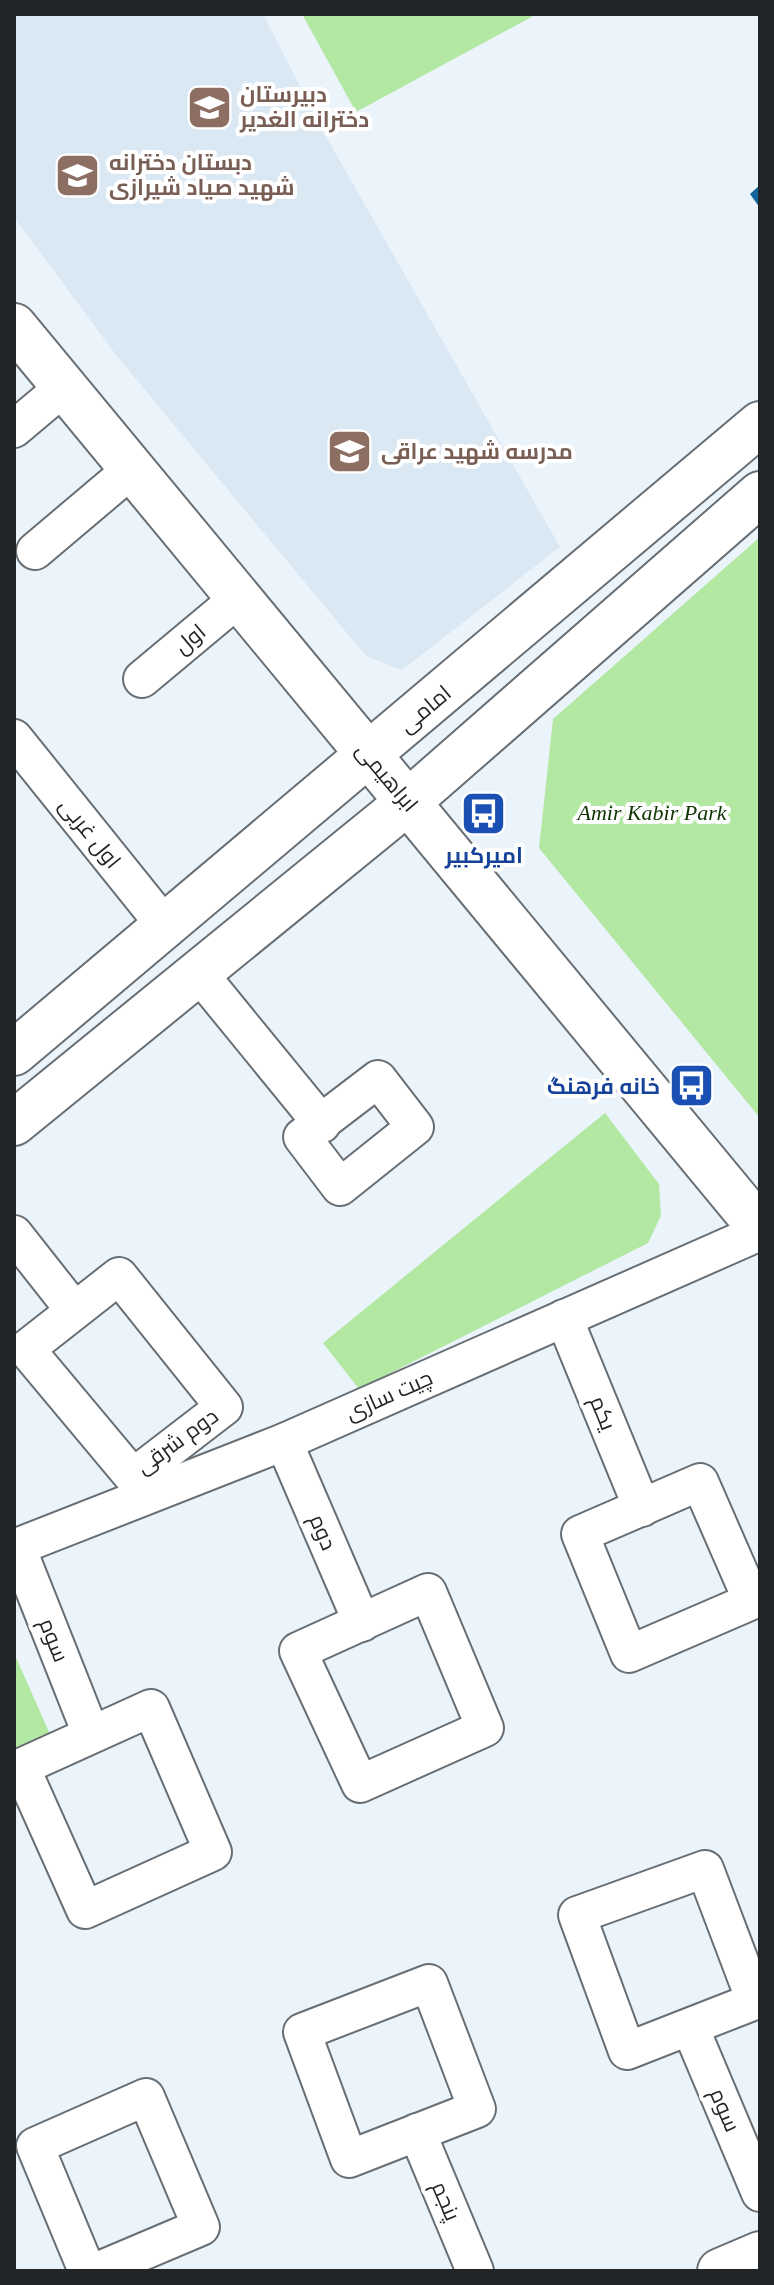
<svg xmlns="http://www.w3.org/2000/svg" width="774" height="2285" font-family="'Times New Roman',Cairo,serif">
	<rect width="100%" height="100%" fill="#ecf4fb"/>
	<polygon fill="#dae8f4" points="14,14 263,14 324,133 560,547 402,670 366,656 116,355 14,217"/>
	<g fill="#b3e8a3">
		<polygon points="302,14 537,14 356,112"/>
		<polygon points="760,537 760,1118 539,848 553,719"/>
		<polygon points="605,1113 659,1184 661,1216 648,1243 359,1389 323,1343"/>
		<polygon points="14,1653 53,1741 14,1761"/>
	</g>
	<polygon fill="#116499" points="760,185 760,208 750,194"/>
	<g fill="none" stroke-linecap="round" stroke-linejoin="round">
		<defs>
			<g id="minor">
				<polyline points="14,429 64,387"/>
				<polyline points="35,551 132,469"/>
				<polyline points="142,679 239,598"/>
				<polyline points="14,738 166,927"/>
				<polyline points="197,971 322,1124"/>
				<polygon points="378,1079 415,1127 340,1187 302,1137"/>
				<polyline points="14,1234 74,1310"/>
				<polygon points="119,1276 224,1407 133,1477 26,1349"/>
				<polyline points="564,1318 642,1508"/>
				<polyline points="284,1442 362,1623"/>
				<polygon points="700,1482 752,1601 629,1654 580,1534"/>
				<polyline points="17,1547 91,1734"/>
				<polyline points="14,1548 284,1442 760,1232"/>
				<polygon points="428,1592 485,1728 360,1784 298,1651"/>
				<polygon points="151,1708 213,1852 85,1910 21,1767"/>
				<polygon points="705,1869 755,2001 627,2051 577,1915"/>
				<polygon points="429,1983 477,2109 349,2159 302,2032"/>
				<polyline points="690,2027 760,2193"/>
				<polyline points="417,2132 475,2271"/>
				<polyline points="87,2271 35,2146 146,2097 201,2227 97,2271"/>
			</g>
			<g id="secondary">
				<polyline points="14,326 760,1228"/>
				<polyline points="14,1053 760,424"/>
				<polyline points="14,1123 408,802 760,494"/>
				<polyline points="720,2271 760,2254"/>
			</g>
		</defs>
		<use href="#minor" stroke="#676e74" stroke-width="40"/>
		<use href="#secondary" stroke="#676e74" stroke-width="48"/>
		<use href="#minor" stroke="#fff" stroke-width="36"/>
		<use href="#secondary" stroke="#fff" stroke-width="44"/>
	</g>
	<defs>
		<symbol id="school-square" viewBox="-11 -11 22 22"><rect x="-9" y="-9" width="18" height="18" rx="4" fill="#8d6e63" stroke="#fff"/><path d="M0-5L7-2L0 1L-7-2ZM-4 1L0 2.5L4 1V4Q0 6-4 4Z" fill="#fff"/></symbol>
		<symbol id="bus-square" viewBox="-11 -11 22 22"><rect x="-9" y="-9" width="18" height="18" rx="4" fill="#1a4fb4" stroke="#fff"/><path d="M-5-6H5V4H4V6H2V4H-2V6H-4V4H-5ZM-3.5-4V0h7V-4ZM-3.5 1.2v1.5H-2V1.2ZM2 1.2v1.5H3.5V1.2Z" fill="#fff"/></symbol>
	</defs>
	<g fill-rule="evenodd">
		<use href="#school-square" x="184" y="82" width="51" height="51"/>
		<use href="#school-square" x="52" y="150" width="51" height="51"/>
		<use href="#school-square" x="324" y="426" width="51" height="51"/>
		<use href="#bus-square" x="458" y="788" width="51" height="51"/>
		<use href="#bus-square" x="666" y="1060" width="51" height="51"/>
	</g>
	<g text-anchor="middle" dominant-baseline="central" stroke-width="8" stroke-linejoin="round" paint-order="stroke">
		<g font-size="22" font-weight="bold" fill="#785e54" stroke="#fff" text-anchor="start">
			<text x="240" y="94">دبیرستان<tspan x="240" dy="25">دخترانه الغدیر</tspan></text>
			<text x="109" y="162">دبستان دخترانه<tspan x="109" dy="25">شهید صیاد شیرازی</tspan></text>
			<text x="381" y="451">مدرسه شهید عراقی</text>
		</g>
		<g font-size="22" fill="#222527" stroke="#fff">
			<text transform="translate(190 639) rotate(-40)">اول</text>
			<text transform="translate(425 709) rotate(-40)">امامی</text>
			<text transform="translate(387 777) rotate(50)">ابراهیمی</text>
			<text transform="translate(90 833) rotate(51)">اول غربی</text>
			<text transform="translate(389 1395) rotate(-24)">چیت سازی</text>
			<text transform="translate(603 1413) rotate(68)">یکم</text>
			<text transform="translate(177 1441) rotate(-36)">دوم شرقی</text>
			<text transform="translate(323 1532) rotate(67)">دوم</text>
			<text transform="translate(54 1640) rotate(68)">سوم</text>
			<text transform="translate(725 2110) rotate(67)">سوم</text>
			<text transform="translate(446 2201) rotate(67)">پنجم</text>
		</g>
		<g font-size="22" font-style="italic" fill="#103403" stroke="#fff">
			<text x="652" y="812">Amir Kabir Park</text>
		</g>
		<g font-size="22" font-weight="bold" fill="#164399" stroke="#fff">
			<text x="484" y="855">امیرکبیر</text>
			<text x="660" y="1086" text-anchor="end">خانه فرهنگ</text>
		</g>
	</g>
	<rect width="774" height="2285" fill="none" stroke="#222527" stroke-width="32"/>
</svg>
